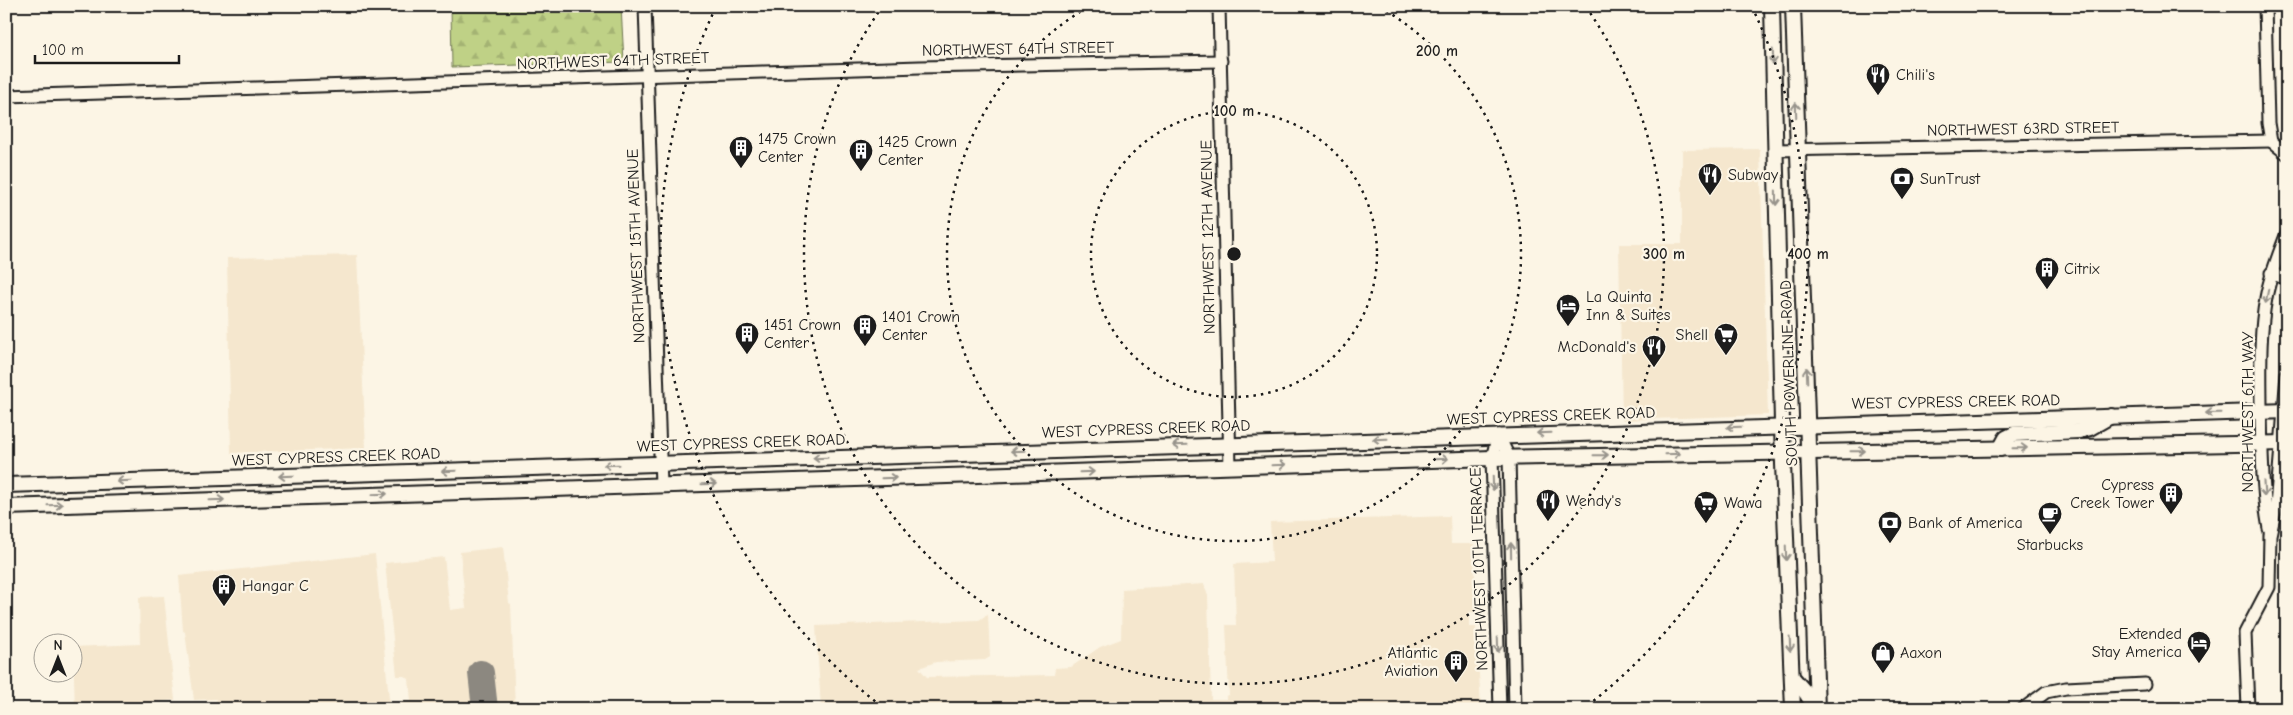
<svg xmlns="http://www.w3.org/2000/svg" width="2293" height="715" font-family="'Comic Neue',sans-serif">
	<defs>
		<pattern id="forest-firs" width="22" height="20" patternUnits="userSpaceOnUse" patternTransform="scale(1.25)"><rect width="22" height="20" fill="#bfd186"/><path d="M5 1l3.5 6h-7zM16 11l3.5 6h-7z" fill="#a4b373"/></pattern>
	</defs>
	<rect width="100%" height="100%" fill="#fcf5e5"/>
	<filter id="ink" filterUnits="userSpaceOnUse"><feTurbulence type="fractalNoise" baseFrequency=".02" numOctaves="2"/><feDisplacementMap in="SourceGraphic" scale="10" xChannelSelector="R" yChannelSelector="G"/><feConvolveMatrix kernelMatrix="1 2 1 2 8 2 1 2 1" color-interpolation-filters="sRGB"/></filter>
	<g filter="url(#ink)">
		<g fill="#f5e7ce">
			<polygon points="1760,149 1768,415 1622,420 1619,244 1682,244 1682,150"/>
			<polygon points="357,255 366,448 231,453 227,258"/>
			<polygon points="1450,516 1451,544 1474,544 1476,612 1469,612 1469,627 1476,627 1481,706 1490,709 821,709 816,626 979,620 988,614 990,657 985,660 936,662 919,668 927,677 1054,675 1055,668 1071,667 1100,647 1121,639 1122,589 1204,584 1208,596 1211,699 1226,699 1226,696 1229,695 1226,625 1236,625 1234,564 1272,562 1270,522"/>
			<polygon points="503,547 509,603 511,604 515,709 402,709 401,702 411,701 409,679 404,676 397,676 385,563 444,557 450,610 466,608 460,552"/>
			<polygon points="375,554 390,709 218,709 216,699 194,700 185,632 183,631 179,576"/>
			<polygon points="164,596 175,700 94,709 75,709 73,647 140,644 139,597"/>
		</g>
		<polygon fill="url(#forest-firs)" stroke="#6e7651" points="451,6 621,6 624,62 452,67"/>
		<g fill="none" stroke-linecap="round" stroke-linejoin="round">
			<polyline stroke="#8c8880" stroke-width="26" points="481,673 485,709"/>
			<defs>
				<g id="minor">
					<polyline points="645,6 661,485"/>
					<polyline points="1219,6 1230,467"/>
					<polyline points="2265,6 2268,123 2271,141 2287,154"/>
					<polyline points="6,96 920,67 1221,61"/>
					<polyline points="1775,150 2271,141"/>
					<polyline points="2271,273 2287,279"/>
					<polyline points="1498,435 1509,457 1515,709"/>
					<polyline points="1498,435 1492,458 1500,709"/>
					<path d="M2269,529C2262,491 2262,451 2261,412C2261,375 2259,335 2266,298C2270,275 2279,254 2287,233"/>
					<polyline points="2023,709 2046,692 2066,688 2145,684"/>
					<polyline points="2248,709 2245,633 2269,587 2270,535 2276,507 2287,374"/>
				</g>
				<g id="major">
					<polyline points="1772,6 1783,464 1793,709"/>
					<polyline points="1793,6 1817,709"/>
					<polyline points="2000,449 2006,438 2014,434 2079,431 2090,428 2111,416"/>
					<path d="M6,485C766,461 1526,429 2287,411"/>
					<polyline points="6,507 1492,458 2287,443"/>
					<polyline points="1792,677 1806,693 1816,709"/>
				</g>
			</defs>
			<use href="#minor" stroke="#1c1c1c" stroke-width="15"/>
			<use href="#major" stroke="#1c1c1c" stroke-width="18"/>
			<use href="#minor" stroke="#fcf5e5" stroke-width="11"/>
			<use href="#major" stroke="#fcf5e5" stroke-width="14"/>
		</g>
		<defs><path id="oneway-shaft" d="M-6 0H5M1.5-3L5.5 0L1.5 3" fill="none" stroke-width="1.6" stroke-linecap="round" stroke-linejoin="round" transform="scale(1.25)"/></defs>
		<g stroke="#97938b">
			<use href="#oneway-shaft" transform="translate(1773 57) rotate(88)"/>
			<use href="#oneway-shaft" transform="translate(1796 110) rotate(-92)"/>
			<use href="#oneway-shaft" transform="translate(1776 198) rotate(89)"/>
			<use href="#oneway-shaft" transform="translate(2267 296) rotate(101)"/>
			<use href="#oneway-shaft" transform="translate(1807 375) rotate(-92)"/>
			<use href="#oneway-shaft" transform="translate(2213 413) rotate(179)"/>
			<use href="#oneway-shaft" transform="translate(1734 427) rotate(178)"/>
			<use href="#oneway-shaft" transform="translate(1544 433) rotate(178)"/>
			<use href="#oneway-shaft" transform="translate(1380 439) rotate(178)"/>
			<use href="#oneway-shaft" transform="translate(1180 445) rotate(178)"/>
			<use href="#oneway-shaft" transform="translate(2020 448) rotate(-1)"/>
			<use href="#oneway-shaft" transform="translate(1018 451) rotate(178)"/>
			<use href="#oneway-shaft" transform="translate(1858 451) rotate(-1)"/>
			<use href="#oneway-shaft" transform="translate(1673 454) rotate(-2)"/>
			<use href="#oneway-shaft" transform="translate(1601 455) rotate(-1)"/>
			<use href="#oneway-shaft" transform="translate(820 458) rotate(178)"/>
			<use href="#oneway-shaft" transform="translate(1441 459) rotate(-2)"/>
			<use href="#oneway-shaft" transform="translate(611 465) rotate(178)"/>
			<use href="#oneway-shaft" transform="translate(1279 465) rotate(-2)"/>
			<use href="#oneway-shaft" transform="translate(449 471) rotate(178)"/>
			<use href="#oneway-shaft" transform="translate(1087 472) rotate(-2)"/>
			<use href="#oneway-shaft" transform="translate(286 476) rotate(178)"/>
			<use href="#oneway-shaft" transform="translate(889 478) rotate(-2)"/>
			<use href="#oneway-shaft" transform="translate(124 481) rotate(178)"/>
			<use href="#oneway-shaft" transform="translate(1493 483) rotate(88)"/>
			<use href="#oneway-shaft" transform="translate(709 484) rotate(-2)"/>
			<use href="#oneway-shaft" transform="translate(2264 489) rotate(86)"/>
			<use href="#oneway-shaft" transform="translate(380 494) rotate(-2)"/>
			<use href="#oneway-shaft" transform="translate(217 500) rotate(-2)"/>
			<use href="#oneway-shaft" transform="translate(55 505) rotate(-2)"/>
			<use href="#oneway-shaft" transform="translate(1511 550) rotate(-91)"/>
			<use href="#oneway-shaft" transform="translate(1786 553) rotate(88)"/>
			<use href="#oneway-shaft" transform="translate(1790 644) rotate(87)"/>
			<use href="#oneway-shaft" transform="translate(1498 645) rotate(88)"/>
		</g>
	</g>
	<g fill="none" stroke="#1c1c1c" stroke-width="2.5" stroke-dasharray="2.5 5">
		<circle cx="1234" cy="254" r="143"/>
		<path d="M1380 7A287 287 0 1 1 1088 7"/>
		<path d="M1586 7A430 430 0 1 1 882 7"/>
		<path d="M881 706A574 574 0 0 1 716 7M1752 7A574 574 0 0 1 1587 706"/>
	</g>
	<defs>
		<symbol id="restaurant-pin" viewBox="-11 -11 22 30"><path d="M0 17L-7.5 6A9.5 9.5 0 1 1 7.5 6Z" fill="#1c1c1c" stroke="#fcf5e5"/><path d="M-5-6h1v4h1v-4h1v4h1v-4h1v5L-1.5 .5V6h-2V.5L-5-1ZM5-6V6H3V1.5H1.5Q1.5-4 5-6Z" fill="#fff"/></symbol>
		<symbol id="building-pin" viewBox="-11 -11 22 30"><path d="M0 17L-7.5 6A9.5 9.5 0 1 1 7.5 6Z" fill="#1c1c1c" stroke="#fcf5e5"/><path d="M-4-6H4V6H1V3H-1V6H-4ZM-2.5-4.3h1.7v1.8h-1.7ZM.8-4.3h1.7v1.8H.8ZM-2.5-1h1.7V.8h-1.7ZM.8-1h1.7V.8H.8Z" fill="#fff"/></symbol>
		<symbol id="bank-pin" viewBox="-11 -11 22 30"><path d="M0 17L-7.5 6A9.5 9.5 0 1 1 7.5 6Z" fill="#1c1c1c" stroke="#fcf5e5"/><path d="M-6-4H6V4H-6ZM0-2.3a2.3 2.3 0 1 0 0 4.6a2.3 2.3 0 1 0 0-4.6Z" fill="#fff"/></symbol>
		<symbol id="hotel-pin" viewBox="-11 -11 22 30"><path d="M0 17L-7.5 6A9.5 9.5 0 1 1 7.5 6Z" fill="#1c1c1c" stroke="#fcf5e5"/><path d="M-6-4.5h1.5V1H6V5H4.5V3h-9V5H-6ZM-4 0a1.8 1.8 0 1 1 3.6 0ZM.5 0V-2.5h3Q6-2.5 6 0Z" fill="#fff"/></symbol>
		<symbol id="supermarket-pin" viewBox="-11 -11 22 30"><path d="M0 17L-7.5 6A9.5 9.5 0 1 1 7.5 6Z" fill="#1c1c1c" stroke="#fcf5e5"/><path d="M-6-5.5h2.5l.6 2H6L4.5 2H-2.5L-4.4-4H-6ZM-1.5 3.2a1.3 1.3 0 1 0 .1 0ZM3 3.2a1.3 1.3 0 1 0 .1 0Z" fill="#fff"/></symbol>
		<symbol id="cafe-pin" viewBox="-11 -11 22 30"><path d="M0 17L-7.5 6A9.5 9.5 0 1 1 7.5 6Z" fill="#1c1c1c" stroke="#fcf5e5"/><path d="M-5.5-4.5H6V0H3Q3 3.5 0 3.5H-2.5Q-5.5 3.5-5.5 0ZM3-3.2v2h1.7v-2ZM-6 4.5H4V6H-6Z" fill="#fff"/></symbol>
		<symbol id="shop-pin" viewBox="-11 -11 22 30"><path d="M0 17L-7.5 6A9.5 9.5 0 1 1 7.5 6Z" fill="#1c1c1c" stroke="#fcf5e5"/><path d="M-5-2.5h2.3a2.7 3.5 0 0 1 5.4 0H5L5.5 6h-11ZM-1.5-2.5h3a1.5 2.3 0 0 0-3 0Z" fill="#fff"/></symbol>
	</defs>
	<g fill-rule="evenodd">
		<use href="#restaurant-pin" x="1864" y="61" width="28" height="38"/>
		<use href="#building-pin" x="727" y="134" width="28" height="38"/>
		<use href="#building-pin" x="847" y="137" width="28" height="38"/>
		<use href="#restaurant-pin" x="1696" y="161" width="28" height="38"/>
		<use href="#bank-pin" x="1888" y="165" width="28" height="38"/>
		<use href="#building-pin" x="2033" y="255" width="28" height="38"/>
		<use href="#hotel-pin" x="1554" y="292" width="28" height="38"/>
		<use href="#building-pin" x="851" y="312" width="28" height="38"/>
		<use href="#building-pin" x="733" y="320" width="28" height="38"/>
		<use href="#supermarket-pin" x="1712" y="321" width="28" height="38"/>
		<use href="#restaurant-pin" x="1640" y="333" width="28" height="38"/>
		<use href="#building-pin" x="2157" y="480" width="28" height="38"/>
		<use href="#restaurant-pin" x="1534" y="487" width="28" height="38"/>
		<use href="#supermarket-pin" x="1692" y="489" width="28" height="38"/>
		<use href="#cafe-pin" x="2036" y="500" width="28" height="38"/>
		<use href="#bank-pin" x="1876" y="509" width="28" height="38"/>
		<use href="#building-pin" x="210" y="572" width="28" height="38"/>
		<use href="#hotel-pin" x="2185" y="629" width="28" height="38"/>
		<use href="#shop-pin" x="1869" y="639" width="28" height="38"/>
		<use href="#building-pin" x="1442" y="648" width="28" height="38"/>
	</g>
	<g text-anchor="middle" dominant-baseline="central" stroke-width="4.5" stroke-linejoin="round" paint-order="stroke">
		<g font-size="16" fill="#1c1c1c" stroke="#fcf5e5">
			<text transform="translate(1018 49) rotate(-1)">NORTHWEST 64TH STREET</text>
			<text transform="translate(613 61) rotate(-2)">NORTHWEST 64TH STREET</text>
			<text transform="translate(2023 129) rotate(-1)">NORTHWEST 63RD STREET</text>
			<text transform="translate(1208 237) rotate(-91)">NORTHWEST 12TH AVENUE</text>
			<text transform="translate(636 246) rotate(-92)">NORTHWEST 15TH AVENUE</text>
			<text transform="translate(1789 373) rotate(-92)">SOUTH POWERLINE ROAD</text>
			<text transform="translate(1956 402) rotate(-1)">WEST CYPRESS CREEK ROAD</text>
			<text transform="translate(2248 412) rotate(-90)">NORTHWEST 6TH WAY</text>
			<text transform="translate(1551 416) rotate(-2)">WEST CYPRESS CREEK ROAD</text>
			<text transform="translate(1146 429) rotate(-2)">WEST CYPRESS CREEK ROAD</text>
			<text transform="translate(741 443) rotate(-2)">WEST CYPRESS CREEK ROAD</text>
			<text transform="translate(336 457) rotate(-2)">WEST CYPRESS CREEK ROAD</text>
			<text transform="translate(1479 569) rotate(-92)">NORTHWEST 10TH TERRACE</text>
		</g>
		<g font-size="16" fill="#1c1c1c" stroke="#fcf5e5" text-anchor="start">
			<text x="1896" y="75">Chili's</text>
			<text x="758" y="139">1475 Crown<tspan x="758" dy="18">Center</tspan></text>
			<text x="878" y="142">1425 Crown<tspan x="878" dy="18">Center</tspan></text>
			<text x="1728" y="175">Subway</text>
			<text x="1920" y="179">SunTrust</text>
			<text x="2064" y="269">Citrix</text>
			<text x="1586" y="297">La Quinta<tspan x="1586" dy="18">Inn &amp; Suites</tspan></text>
			<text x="882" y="317">1401 Crown<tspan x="882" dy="18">Center</tspan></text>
			<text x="764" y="325">1451 Crown<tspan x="764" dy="18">Center</tspan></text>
			<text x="1708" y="335" text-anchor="end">Shell</text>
			<text x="1636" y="347" text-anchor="end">McDonald's</text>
			<text x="2154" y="485" text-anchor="end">Cypress<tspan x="2154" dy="18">Creek Tower</tspan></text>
			<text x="1566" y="501">Wendy's</text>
			<text x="1724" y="503">Wawa</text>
			<text x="1908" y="523">Bank of America</text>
			<text x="2050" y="545" text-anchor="middle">Starbucks</text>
			<text x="242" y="586">Hangar C</text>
			<text x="2182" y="634" text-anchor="end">Extended<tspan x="2182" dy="18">Stay America</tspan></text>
			<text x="1438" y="653" text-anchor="end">Atlantic<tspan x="1438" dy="18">Aviation</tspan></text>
			<text x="1900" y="653">Aaxon</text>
		</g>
	</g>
	<circle cx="1234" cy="254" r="8" fill="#1c1c1c" stroke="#fcf5e5" stroke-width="2.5"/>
	<g font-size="15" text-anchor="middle" font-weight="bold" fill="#1c1c1c" stroke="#fcf5e5" stroke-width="4.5" stroke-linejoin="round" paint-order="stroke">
		<text x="1437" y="56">200 m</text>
		<text x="1234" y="116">100 m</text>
		<text x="1664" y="259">300 m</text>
		<text x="1808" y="259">400 m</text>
	</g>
	<rect width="2293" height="715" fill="none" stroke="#fcf5e5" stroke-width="25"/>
	<rect x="12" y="12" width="2268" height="690" fill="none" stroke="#1c1c1c" stroke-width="2" filter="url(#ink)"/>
	<g transform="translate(58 658)"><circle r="24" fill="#fcf5e5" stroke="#a29e95"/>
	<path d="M0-4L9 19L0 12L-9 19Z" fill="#1c1c1c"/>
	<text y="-8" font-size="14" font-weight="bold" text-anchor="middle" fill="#1c1c1c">N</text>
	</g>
	<path d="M35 55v8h144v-8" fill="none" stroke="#1c1c1c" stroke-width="2.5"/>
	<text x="42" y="55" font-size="15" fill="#1c1c1c" stroke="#fcf5e5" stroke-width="4" paint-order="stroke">100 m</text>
</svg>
